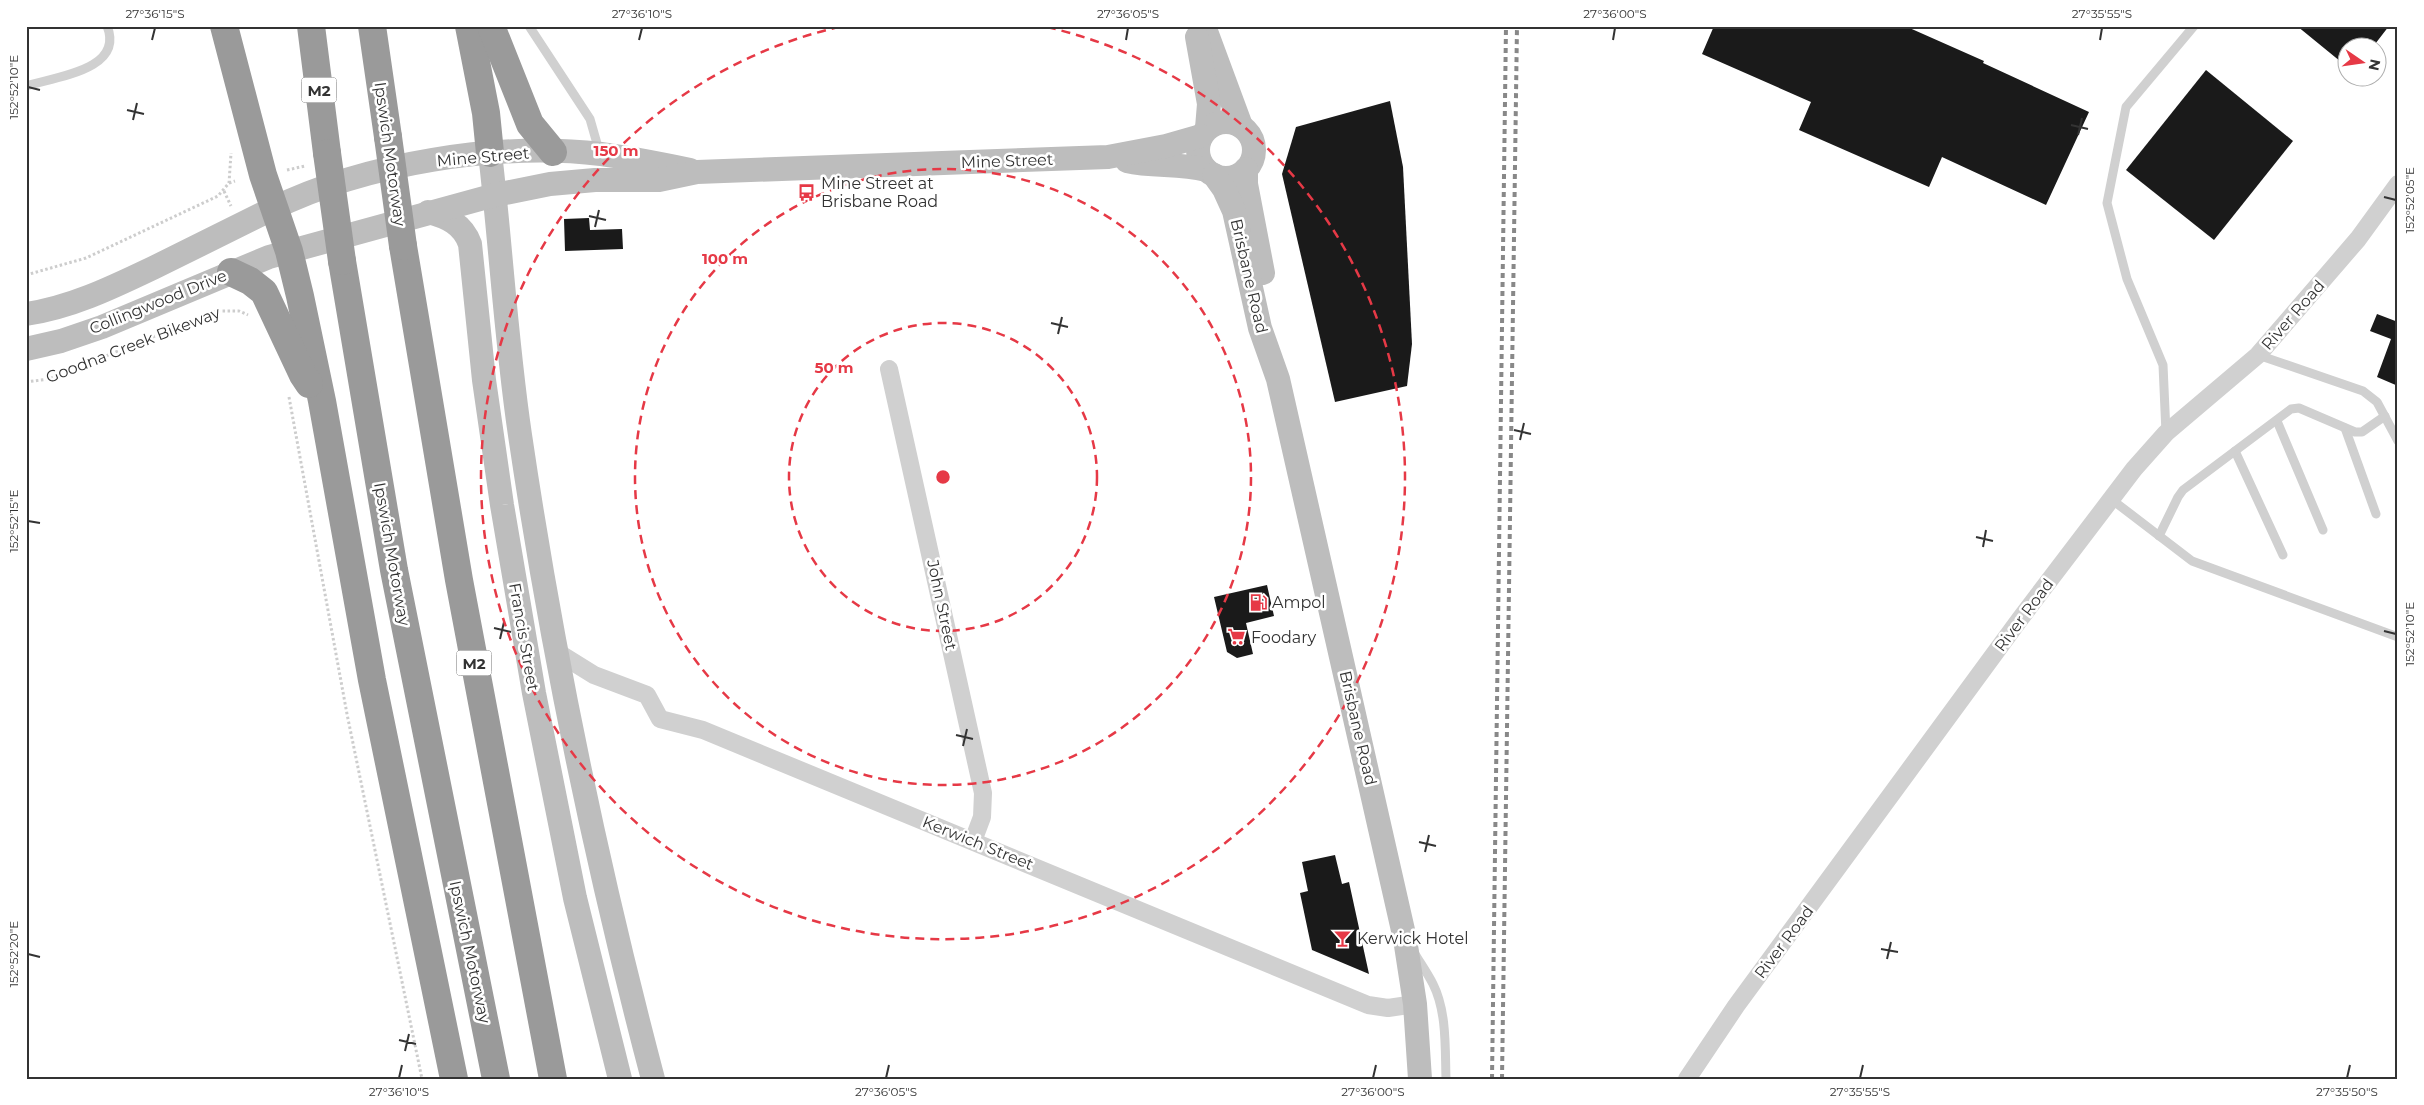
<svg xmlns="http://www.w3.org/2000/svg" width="2424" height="1105" font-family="Montserrat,sans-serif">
	<rect width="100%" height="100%" fill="#fff"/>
	<g fill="#1a1a1a">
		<polygon points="1714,26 1905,26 1984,61 1983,63 2089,112 2046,205 1942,157 1929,187 1799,130 1811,102 1702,54"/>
		<polygon points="2297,26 2389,26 2372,48 2346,48 2346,66"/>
		<polygon points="2206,70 2293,141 2214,240 2126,170"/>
		<polygon points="1390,101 1403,167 1412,344 1407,386 1335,402 1282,174 1296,127"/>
		<polygon points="589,218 590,230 622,229 623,249 565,251 564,219"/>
		<polygon points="2377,314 2398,322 2398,386 2377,377 2391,339 2370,331"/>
		<polygon points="1267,585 1274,616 1246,623 1253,654 1237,658 1227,652 1214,597"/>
		<polygon points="1335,855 1342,884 1349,882 1369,974 1312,950 1300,893 1308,891 1302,862"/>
	</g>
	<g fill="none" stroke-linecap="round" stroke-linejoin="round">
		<g stroke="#cdcdcd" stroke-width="3" stroke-dasharray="2.5 2.5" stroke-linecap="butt">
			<polyline points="287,170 305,166"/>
			<polyline points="229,183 235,181"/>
			<polyline points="224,191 231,206"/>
			<polyline points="26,275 86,258 218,196 229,183 231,153"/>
			<polyline points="26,382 49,379 217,311 239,311 248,315"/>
			<polyline points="289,397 347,714 422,1079"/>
			<polyline points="1564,1079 1595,1079"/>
		</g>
		<g stroke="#d0d0d0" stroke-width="9">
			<polyline points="529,26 590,119 600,154"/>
			<path d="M26,86C55,77 125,70 107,26"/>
			<polyline points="2258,355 2363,391 2377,402 2398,441"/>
			<polyline points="2277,421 2323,530"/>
			<polyline points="2345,428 2376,514"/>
			<polyline points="2166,433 2163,365 2127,279 2107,203 2126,107 2194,26"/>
			<polyline points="2235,451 2283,555"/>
			<polyline points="2111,499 2192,561 2398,637"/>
			<polyline points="2159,536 2178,497 2183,490 2291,409 2299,408 2355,432 2362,432 2385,416"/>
			<path d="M1415,954C1421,964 1428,974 1433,984C1447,1012 1445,1048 1446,1079"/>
		</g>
		<g stroke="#d0d0d0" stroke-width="18">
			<polyline points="889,369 983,793 982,817 973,841"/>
			<polyline points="557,652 594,675 647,695 660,719 703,730 1368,1005 1388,1008 1415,1004"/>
			<polyline points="1687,1079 1736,1006 2020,619 2134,469 2166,433 2258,355 2358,239 2398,184"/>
		</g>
		<g stroke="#bdbdbd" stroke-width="24">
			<polyline points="1204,26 1241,126"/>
			<polyline points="1197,37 1209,104 1207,128"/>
			<circle cx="1226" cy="150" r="28"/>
			<path d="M490,153C501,247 506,341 520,435C552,652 597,867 653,1079"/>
			<path d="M1127,161C1153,167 1180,163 1206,170"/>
			<polyline points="1246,169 1246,184 1263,273"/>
			<polyline points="1214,175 1224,189 1234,211 1260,328 1278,379 1405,939 1415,1004 1420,1079"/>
			<path d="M428,212C447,217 463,224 470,244L484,380L502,505L534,693L575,898L620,1079"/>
			<path d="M26,314C73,307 115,286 157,266C196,247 234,228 272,209C366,163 498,142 601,154C631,158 661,164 690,170"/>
			<polyline points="26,349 61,341 102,327 269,257 495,195 550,184 595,180 659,180 697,172 1108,157 1166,146 1201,136"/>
		</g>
		<g stroke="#9a9a9a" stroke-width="28">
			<polyline points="224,26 263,175 289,251 300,296 322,401 372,680 454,1079"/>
			<polyline points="311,26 327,153"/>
			<polyline points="372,26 388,137"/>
			<polyline points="469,26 486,113 490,153"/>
			<polyline points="491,26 530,124 553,152"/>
			<polyline points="403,246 459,580 553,1079"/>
			<polyline points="342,261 394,570 496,1079"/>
			<polyline points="231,272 250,281 264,292 303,375 309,384"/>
		</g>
		<g stroke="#888" stroke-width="4" stroke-dasharray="5 4" stroke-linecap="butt">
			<polyline points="1492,1079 1506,26"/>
			<polyline points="1502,1079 1517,26"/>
		</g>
		<g stroke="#9a9a9a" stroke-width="28">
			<polyline points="388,137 403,246"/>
			<polyline points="327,153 342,261"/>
		</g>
	</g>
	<path fill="none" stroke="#333" stroke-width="2" d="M152,40L155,28M639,40L642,28M1126,40L1128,28M1613,40L1615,28M2100,40L2102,28M28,87L40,90M127,110L144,114M133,120L137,103M2071,125L2088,129M2078,135L2082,118M2384,197L2396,200M589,216L606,220M595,227L599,210M1051,323L1068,327M1058,334L1062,317M1514,430L1531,434M1520,440L1524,423M28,521L40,523M1976,537L1993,541M1983,547L1986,530M494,628L511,632M2384,631L2396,634M500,639L504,622M956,735L973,739M963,746L967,729M1419,842L1436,846M1425,852L1429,835M1881,949L1898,952M28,954L40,957M1887,959L1891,942M399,1040L416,1044M405,1051L409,1034M399,1078L402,1065M886,1078L889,1065M1373,1078L1376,1065M1860,1078L1863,1065M2347,1078L2350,1065"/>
	<g fill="none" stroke="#e63946" stroke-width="2.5" stroke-dasharray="9 6">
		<circle cx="943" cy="477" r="154"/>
		<circle cx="943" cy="477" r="308"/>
		<path d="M1047 27A462 462 0 1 1 839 27"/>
	</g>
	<defs>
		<symbol id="bus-bare" viewBox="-9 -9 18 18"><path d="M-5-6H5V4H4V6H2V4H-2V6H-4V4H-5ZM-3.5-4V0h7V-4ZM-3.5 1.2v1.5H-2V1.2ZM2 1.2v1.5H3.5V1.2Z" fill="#e63946" stroke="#fff" stroke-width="2.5" paint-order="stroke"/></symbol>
		<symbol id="fuel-bare" viewBox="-9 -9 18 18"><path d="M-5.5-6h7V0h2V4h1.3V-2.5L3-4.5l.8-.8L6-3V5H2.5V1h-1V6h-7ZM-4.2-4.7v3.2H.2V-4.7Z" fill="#e63946" stroke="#fff" stroke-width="2.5" paint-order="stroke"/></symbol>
		<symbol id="supermarket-bare" viewBox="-9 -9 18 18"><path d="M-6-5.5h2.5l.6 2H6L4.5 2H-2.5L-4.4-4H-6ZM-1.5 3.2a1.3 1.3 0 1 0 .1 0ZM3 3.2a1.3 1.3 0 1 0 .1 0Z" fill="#e63946" stroke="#fff" stroke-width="2.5" paint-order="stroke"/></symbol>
		<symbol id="bar-bare" viewBox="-9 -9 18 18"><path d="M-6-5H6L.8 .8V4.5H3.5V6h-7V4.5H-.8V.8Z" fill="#e63946" stroke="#fff" stroke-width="2.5" paint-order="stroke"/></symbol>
	</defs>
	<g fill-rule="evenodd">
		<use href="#bus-bare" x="794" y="180" width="25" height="25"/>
		<use href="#fuel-bare" x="1246" y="590" width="25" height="25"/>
		<use href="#supermarket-bare" x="1224" y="624" width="25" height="25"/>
		<use href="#bar-bare" x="1330" y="926" width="25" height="25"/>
	</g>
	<g text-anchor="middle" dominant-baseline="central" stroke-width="5" stroke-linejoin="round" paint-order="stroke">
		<g fill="#fff" stroke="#707070" stroke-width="1">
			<rect x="301.5" y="77.5" width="35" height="25" rx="4"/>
			<rect x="456.5" y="650.5" width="35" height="25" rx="4"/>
		</g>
		<g font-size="15" font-weight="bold" fill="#333">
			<text x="319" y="90">M2</text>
			<text x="474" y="663">M2</text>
		</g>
		<g font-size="16" fill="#333" stroke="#fff">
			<text transform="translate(390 154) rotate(82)">Ipswich Motorway</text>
			<text transform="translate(483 157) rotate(-5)">Mine Street</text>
			<text transform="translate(1007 161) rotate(-2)">Mine Street</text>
			<text transform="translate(1249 276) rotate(77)">Brisbane Road</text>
			<text transform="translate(158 302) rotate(-22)">Collingwood Drive</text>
			<text transform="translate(2293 315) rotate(-49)">River Road</text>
			<text transform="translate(133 345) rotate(-21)">Goodna Creek Bikeway</text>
			<text transform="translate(392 554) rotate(80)">Ipswich Motorway</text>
			<text transform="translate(942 605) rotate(78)">John Street</text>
			<text transform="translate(2024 615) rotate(-53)">River Road</text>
			<text transform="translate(524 637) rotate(80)">Francis Street</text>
			<text transform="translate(1358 728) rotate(77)">Brisbane Road</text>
			<text transform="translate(978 843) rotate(22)">Kerwich Street</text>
			<text transform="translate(1784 942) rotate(-53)">River Road</text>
			<text transform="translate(470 952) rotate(78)">Ipswich Motorway</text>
		</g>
		<g font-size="16" fill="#333" stroke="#fff" text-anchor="start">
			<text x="821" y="183">Mine Street at<tspan x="821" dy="18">Brisbane Road</tspan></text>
			<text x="1272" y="602">Ampol</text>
			<text x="1251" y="637">Foodary</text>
			<text x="1357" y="938">Kerwick Hotel</text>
		</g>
	</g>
	<circle cx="943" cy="477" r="8" fill="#e63946" stroke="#fff" stroke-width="2.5"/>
	<g font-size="15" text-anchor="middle" font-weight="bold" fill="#e63946" stroke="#fff" stroke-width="5" stroke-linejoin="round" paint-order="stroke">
		<text x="616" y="156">150 m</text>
		<text x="725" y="264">100 m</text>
		<text x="834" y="373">50 m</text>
	</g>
	<rect width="2424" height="1105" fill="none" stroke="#ffffff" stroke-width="55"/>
	<g transform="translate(2362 62) rotate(103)"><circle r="24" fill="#ffffff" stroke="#adadad"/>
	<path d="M0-4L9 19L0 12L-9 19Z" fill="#e63946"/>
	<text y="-8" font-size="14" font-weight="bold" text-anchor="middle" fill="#333333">N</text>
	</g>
	<rect x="28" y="28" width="2368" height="1050" fill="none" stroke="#333" stroke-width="2"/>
	<g font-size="12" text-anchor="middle" fill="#333">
		<text x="155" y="18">27°36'15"S</text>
		<text x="642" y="18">27°36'10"S</text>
		<text x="1128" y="18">27°36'05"S</text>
		<text x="1615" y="18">27°36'00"S</text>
		<text x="2102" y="18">27°35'55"S</text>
		<text transform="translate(14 87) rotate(-90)" y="4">152°52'10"E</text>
		<text transform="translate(2410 200) rotate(-90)" y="4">152°52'05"E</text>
		<text transform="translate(14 521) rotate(-90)" y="4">152°52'15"E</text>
		<text transform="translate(2410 634) rotate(-90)" y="4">152°52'10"E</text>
		<text transform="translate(14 954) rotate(-90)" y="4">152°52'20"E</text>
		<text x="399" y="1096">27°36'10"S</text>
		<text x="886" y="1096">27°36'05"S</text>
		<text x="1373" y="1096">27°36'00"S</text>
		<text x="1860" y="1096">27°35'55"S</text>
		<text x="2347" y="1096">27°35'50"S</text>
	</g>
</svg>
